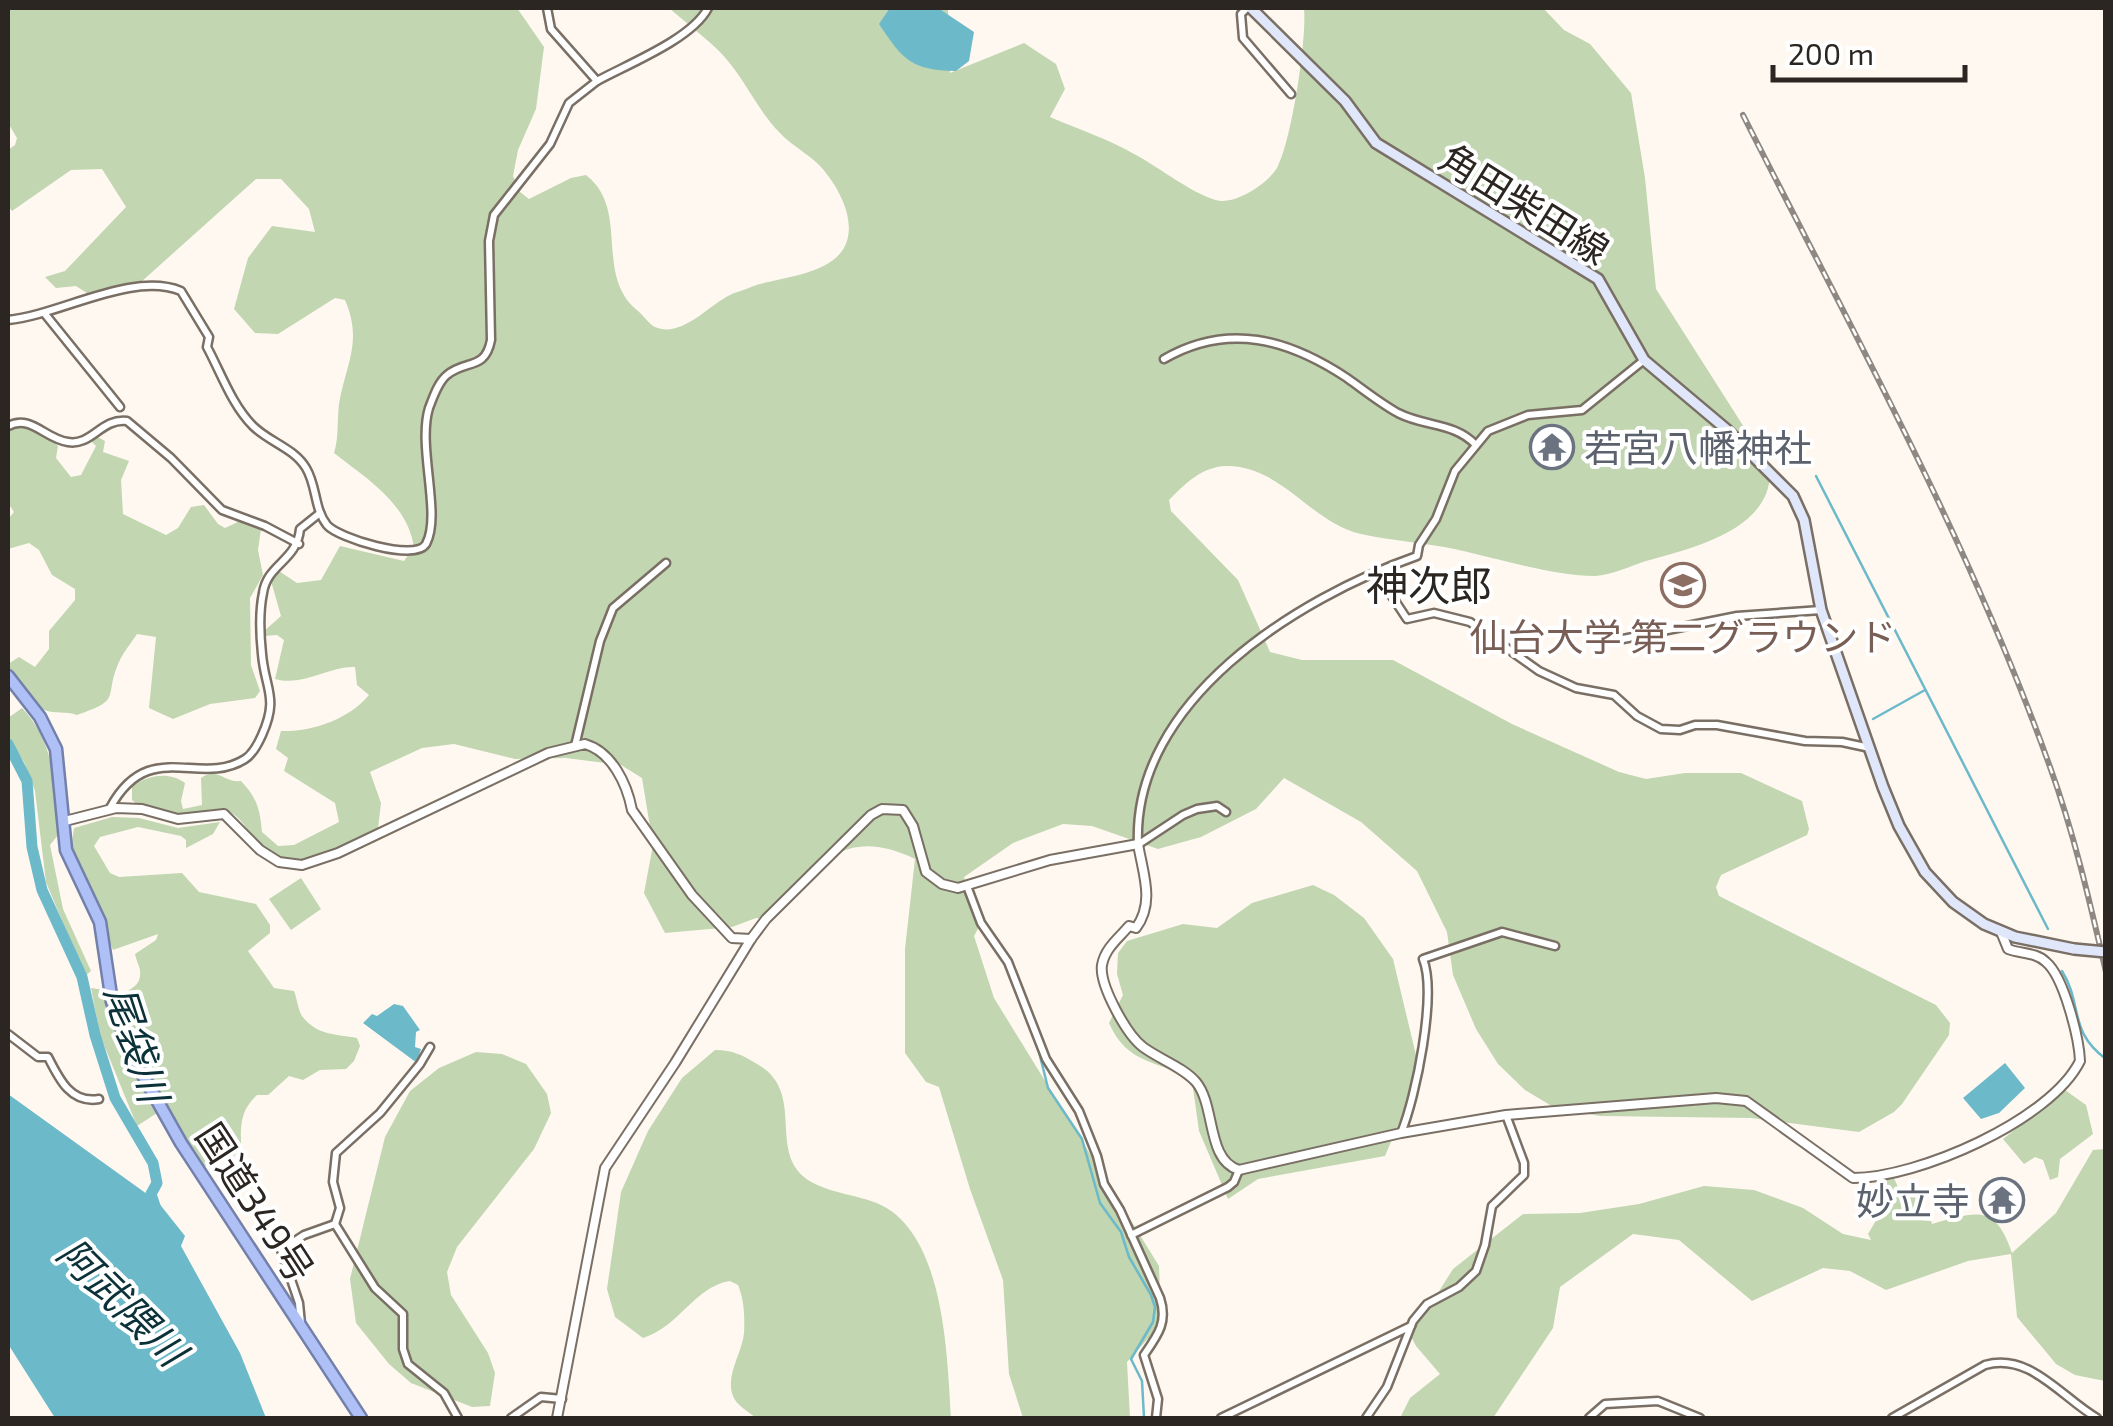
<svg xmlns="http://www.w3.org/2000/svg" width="2113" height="1426" font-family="'Exo 2','Noto Sans JP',sans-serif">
	<rect width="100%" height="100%" fill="#fff8f0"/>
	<g fill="#c1d6b1">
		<path d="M8,8H517L544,47L536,109L518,150L513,176L520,192L529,199L571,178L586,175C631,210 593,275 638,311C644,316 649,324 655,327C679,338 706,309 723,299C731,293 742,291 751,287C778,277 824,276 842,251C860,225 839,187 821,167C809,154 792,146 780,133C757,110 744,77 721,53C705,37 686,23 669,8H948L950,73L1024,43L1056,64L1065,89L1050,117C1078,129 1108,139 1134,154C1156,165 1199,199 1221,201C1240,202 1270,182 1278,166C1292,138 1307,39 1304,8H1543L1564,30L1590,44L1631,93L1645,178L1656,289L1770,468C1774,530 1692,548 1646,561C1631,566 1611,575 1595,576C1555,576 1499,559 1459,550C1427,543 1393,541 1361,534C1311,523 1281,465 1226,466C1201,467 1185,484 1169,500L1171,511L1238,580L1270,652L1302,660H1393L1512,724L1619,772L1646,779L1685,773H1741L1802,801L1809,829L1807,835L1721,875L1716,887L1719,896L1936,1005L1950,1023L1949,1035L1902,1104L1894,1112L1859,1132L1751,1118L1600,1116L1555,1108L1525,1090L1498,1064L1476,1029L1453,975L1447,932L1417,871L1361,822L1284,778L1256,809L1201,837L1158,849L1092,826L1063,824L1013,843L964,877L981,923L974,936L994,998L1159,1266L1161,1324L1127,1362L1130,1418H1023L1009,1374L1003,1280L970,1189L939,1087L926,1082L905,1053V949L915,859C840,823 816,870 766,919L756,918L732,927L665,933L644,893L653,845L642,778L621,765L566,758L515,759L454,744L422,748L370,772L381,803L378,828C344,849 295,880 259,844C248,833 243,818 228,811C212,805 198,815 183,815C170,815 151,808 138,805L132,800V787C147,775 169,771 185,783L181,801L183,809L202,805L201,778C218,766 223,783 241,781C257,798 260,809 262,832L278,846L294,845L339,822L335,803L284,771L288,758L276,749L281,731C313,732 349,719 369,695L357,685L355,667C328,666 303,687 275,679L284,640L277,635L265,636L263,632L281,616L271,581L279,571L297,583L321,580L340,546L404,561L414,547C407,503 367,479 334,453C339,437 337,421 339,404C346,363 363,342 345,300L335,298L278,334L255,333L234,309L248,258L272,226L315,232L309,209L281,179H256L141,282L90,295L76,286L56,288L45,277L65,271L126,207L102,169L71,170L12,211L8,206V150L15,145L17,138L8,123Z"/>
		<path d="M14,425L36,428L58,446L56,458L71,477L81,475L96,446L91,441L94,435L105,441L103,452L129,461L121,480L123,514L166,535L178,528L191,507L204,505L218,524L225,528L240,521L261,529L258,550L263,575L250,598L251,665L260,691L255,698L210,704L173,719L149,708L156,637L137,634C131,643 123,653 119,662C103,698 124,699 77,715C66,711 55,714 44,710C34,707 11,674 8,664L19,657L35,667L49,649V631L75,600V589L52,575L39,550L29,543L8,549V519L14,512L8,503V429Z"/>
		<path d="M22,708C57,745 54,787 58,835L50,845L63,909L91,971L85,976L46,882L35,791L24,762L8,738V718Z"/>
		<path d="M112,817L139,818L178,828L220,822L213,834L186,848V840L181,836L138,827L100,837L94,846L110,873L119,877L182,873L199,892L256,904L270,925V933L248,951L274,988L294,991C297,998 298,1010 302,1016C317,1036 337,1034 357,1038L360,1046L354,1061L346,1069L320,1070L303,1080L289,1076L268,1095H257C239,1112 241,1126 241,1149L234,1156L203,1167L152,1082V1049L128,1037C103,976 143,1001 140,970C139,965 136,960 135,954L156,940L158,934L113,950L71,848L74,828Z"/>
		<polygon points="301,878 321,909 291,930 269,899"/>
		<path d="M1313,885L1334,895L1364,918L1393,959L1420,1072L1385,1156L1258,1179L1228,1199L1199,1131L1192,1081C1156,1058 1128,1066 1109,1023L1123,995L1117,974L1118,953L1127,941L1183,924L1217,928L1252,903Z"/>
		<polygon points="91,988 104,990 118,1037 157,1113 137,1126 100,1035"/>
		<path d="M715,1050C733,1050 742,1055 757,1064C800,1088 776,1135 795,1167C809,1190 848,1193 871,1201C945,1224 947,1355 951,1418H756C749,1412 736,1405 733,1396C725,1375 742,1354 744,1333C745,1317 744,1299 738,1285L730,1281C695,1286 679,1327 643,1338L615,1317L607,1289L621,1192L648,1131L682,1078Z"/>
		<polygon points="476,1052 502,1054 526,1064 547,1094 551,1113 534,1149 457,1247 447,1272 451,1295 488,1353 495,1373 490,1406 472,1407 411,1383 389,1364 356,1323 350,1279 385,1137 410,1091 439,1068"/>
		<polygon points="2065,1090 2086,1105 2093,1134 2060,1159 2058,1177 2050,1180 2043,1160 2035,1157 2024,1164 2003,1139"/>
		<path d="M2105,1149V1381L2075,1375L2056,1364L2017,1317L2011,1254L1968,1261L1886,1290L1850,1271L1823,1268L1752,1301L1679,1240L1633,1234L1560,1287L1553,1328L1493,1418H1400L1410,1398L1440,1374L1416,1346L1406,1327L1431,1304L1453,1269L1523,1214L1580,1213L1639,1204L1704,1186L1754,1190L1803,1208L1843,1234L1871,1240L1868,1234L1887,1202L1881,1182L1893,1176L1902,1196L1921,1198L1920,1220L1931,1221L1932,1224C1977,1212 1995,1203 2012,1253L2056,1213L2093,1150Z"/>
	</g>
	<g fill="#6cb9ca">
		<path d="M890,8H938L974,32L969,61L956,71C911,70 903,60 879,24Z"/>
		<polygon points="394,1004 403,1006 420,1030 416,1032 415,1047 421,1049 417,1063 363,1023 372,1014 377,1016"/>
		<polygon points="2005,1063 2025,1088 1999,1113 1981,1119 1963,1098"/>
		<polygon points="8,1094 158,1202 185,1236 181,1246 240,1353 266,1418 55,1418 8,1344"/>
	</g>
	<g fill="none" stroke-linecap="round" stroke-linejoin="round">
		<g stroke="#6cb9ca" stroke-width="2.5">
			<polyline points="1816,476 2048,929"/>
			<polyline points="1873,719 1925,690"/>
			<polyline points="971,905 977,921"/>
			<path d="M2062,971C2083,1005 2068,1031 2106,1059"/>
			<polyline points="1037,1044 1048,1088 1082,1139 1100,1203 1121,1232 1129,1257 1151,1295 1155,1307 1153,1322 1131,1359 1142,1381 1144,1418"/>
		</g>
		<polyline stroke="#6cb9ca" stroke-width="11" points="8,744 27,781 32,847 42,890 82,977 95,1035 115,1098 153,1163 157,1183 151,1194 157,1212"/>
		<defs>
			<g id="minor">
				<path d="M547,8L551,29L597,81C628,64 692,39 708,8"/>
				<polyline points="1247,8 1241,14 1243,38 1291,94"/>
				<polyline points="45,314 120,407"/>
				<path d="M8,320C60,315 132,271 181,291L209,337L207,347C221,373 232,405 253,426C269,442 294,448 306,468C317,486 314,509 327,525C338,538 415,562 426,544C442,515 417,447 429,408C433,398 438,382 447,375C466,359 485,371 491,340L489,241L494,215L550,144L569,103L597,81"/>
				<path d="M1164,359C1228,322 1288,339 1347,378C1364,390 1380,403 1398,413C1425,427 1454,422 1476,445"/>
				<path d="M8,426C31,414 45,439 68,442C92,446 101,418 127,421L171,458L222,510L265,526L299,544"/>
				<polyline points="1376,572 1407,619 1434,613 1470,622 1539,671 1576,688 1614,695 1637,716 1661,729 1680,730 1695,725 1717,725 1805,741 1842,742 1870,748"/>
				<polyline points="1618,640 1737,616 1821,610"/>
				<polyline points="575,746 600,641 613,608 666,563"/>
				<path d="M110,808C149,736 199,788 245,759C253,754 258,744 262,735C279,697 265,690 262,654C260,635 259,612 263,593C267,564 297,561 300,529L320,513"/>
				<path d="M1138,844C1132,701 1297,598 1417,556L1419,545L1436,519L1455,471L1488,431L1528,415L1582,410L1644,360"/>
				<polyline points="1139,844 1183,815 1197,809 1217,806 1226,812"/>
				<path d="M967,886L981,923L1008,962L1046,1059L1079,1111L1097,1156L1104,1184L1120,1210L1160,1298C1168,1322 1158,1335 1144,1355L1158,1399L1156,1418"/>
				<path d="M8,1034L38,1057H48C59,1079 71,1104 99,1099"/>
				<path d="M1401,1133C1416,1097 1437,994 1423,959L1502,932L1555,946"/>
				<polyline points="335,1224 375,1288 403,1314 403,1349 408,1364 444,1393 458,1418"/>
				<polyline points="335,1224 340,1208 333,1182 336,1153 380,1113 420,1064 430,1047"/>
				<polyline points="1131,1235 1228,1187 1234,1182 1239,1170"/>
				<polyline points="301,1324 299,1303 281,1250 304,1235 335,1224"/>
				<polyline points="511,1418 541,1397 562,1399"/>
				<polyline points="1221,1418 1411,1326"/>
				<polyline points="1366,1418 1387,1387 1413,1321 1427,1304 1459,1287 1476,1271 1485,1245 1492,1206 1524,1175 1524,1163 1506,1115"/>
				<polyline points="1589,1418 1605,1404 1658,1401 1700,1418"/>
				<path d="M1892,1418L1985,1365C2030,1352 2062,1398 2097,1418"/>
			</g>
			<g id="tertiary">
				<path d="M65,821L116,808L142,809L178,819L224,814L260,850L279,862L302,865L338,853L548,753L585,744C612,752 627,784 632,810L692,895L732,938L751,939"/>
				<path d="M557,1418L605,1168L675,1063L751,939L766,919L871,815L882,809L903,810L913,826L926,872L942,884L958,888L1050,860L1138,844C1143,874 1155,902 1136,928L1129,926C1119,938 1105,948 1102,965C1099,985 1127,1035 1143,1047C1159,1059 1183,1067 1196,1082C1216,1106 1206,1160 1239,1170L1401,1133L1506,1115L1716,1098L1746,1101L1853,1178C1917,1178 2050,1121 2080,1061C2079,1038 2064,977 2046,962C2036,952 2021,954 2008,949L2001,932"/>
			</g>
			<polyline id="secondary" points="1251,8 1345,101 1376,143 1598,279 1644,360 1726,429 1793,496 1804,520 1821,610 1883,787 1899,826 1925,872 1953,902 1984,924 2015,937 2074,949"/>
			<polyline id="trunk" points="8,676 40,717 56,749 66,850 100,922 112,1002 131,1054 181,1143 361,1418"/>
		</defs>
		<use href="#minor" stroke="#7a6f64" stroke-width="11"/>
		<use href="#tertiary" stroke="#7a6f64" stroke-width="12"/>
		<use href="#secondary" stroke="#7a6f64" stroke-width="14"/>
		<use href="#trunk" stroke="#7380aa" stroke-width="15"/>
		<use href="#minor" stroke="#fff" stroke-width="6"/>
		<use href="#tertiary" stroke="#fff" stroke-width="8"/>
		<use href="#secondary" stroke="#e1e7fb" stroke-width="9"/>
		<use href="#trunk" stroke="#aec0f6" stroke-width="10"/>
		<defs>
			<path id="rail" d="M1743,115C1851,329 1969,540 2050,767C2074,833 2090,903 2106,972"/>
		</defs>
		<use href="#rail" stroke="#8e8882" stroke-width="6"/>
		<use href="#rail" stroke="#fff" stroke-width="2.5" stroke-dasharray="8" stroke-linecap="butt"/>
		<defs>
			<polyline id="secondary-bridge" points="2074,949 2106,952"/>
		</defs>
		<use href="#secondary-bridge" stroke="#7a6f64" stroke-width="14" stroke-linecap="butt"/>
		<use href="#secondary-bridge" stroke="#e1e7fb" stroke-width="9"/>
	</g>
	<defs>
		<symbol id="temple-ring" viewBox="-11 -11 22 22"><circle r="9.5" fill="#fff" stroke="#6b7280" stroke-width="1.5"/><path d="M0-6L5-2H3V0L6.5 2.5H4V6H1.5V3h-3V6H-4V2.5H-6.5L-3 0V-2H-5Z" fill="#6b7280"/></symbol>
		<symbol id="university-ring" viewBox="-11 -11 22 22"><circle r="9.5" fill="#fff" stroke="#8d6e63" stroke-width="1.5"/><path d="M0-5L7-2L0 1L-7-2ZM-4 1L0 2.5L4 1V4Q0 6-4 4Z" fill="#8d6e63"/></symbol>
	</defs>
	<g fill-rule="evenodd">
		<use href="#temple-ring" x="1527" y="422" width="50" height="50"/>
		<use href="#university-ring" x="1658" y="560" width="50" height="50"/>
		<use href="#temple-ring" x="1977" y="1175" width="50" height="50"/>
	</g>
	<g text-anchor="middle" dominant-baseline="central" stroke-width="8" stroke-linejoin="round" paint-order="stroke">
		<g font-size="38" fill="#2b2622" stroke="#fff">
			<text transform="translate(1525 203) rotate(32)">角田柴田線</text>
			<text transform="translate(256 1202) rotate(57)">国道349号</text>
		</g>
		<g font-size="38" fill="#5b616d" stroke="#fff" text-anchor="start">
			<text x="1584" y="447">若宮八幡神社</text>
			<text x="1970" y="1200" text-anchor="end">妙立寺</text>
		</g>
		<g font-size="38" fill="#785e54" stroke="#fff">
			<text x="1683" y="636">仙台大学 第二グラウンド</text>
		</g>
		<g font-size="40" font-style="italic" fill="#0b3139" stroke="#fff">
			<text transform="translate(138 1043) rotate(72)">尾袋川</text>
			<text transform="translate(123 1301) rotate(45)">阿武隈川</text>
		</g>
		<g font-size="42" fill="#2b2622" stroke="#fff">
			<text x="1429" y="584">神次郎</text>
		</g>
	</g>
	<rect width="2113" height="1426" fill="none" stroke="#2b2622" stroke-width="20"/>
	<path d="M1773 65v15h192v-15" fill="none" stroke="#2b2622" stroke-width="5"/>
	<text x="1788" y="65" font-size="30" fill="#2b2622" stroke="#ffffff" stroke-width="8" paint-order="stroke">200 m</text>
</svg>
